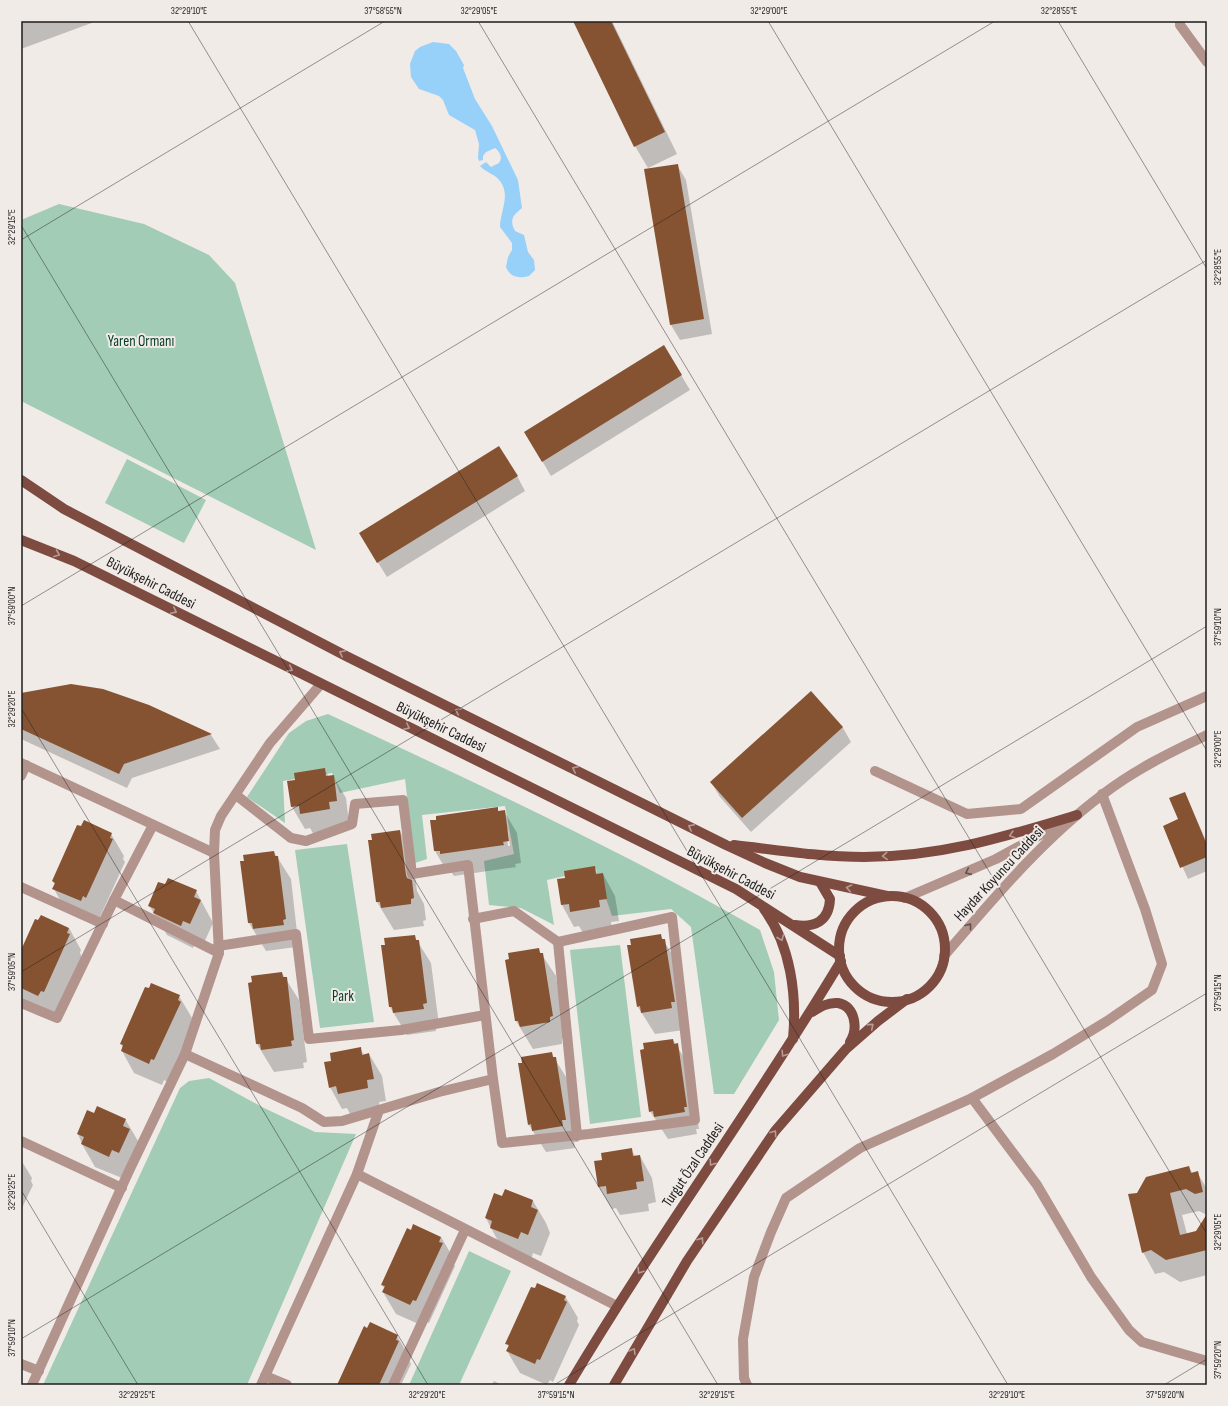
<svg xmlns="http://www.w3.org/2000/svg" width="1228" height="1406" font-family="'Sofia Sans Condensed',sans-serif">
	<rect width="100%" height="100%" fill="#f1ebe8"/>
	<g fill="#a2ccb6">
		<polygon points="59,204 144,224 209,255 235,283 316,550 21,401 21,220"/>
		<polygon points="127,459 206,500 184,543 105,503"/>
		<path d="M328,714C474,782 620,850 760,930L774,972L779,1020L734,1094H714L691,927L671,909L612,916L596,869L547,880L554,925L521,908L489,905L484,861L514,854L505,806L422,815L427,859L415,863L405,779L340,793L332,773L283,781L285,823L247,797L289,733L306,721Z"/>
		<polygon points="347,844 374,1022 320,1028 295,850"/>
		<polygon points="620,945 641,1117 590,1124 570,950"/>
		<polygon points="209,1078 264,1108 315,1132 356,1134 247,1385 43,1385 180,1088 189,1081"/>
		<polygon points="469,1251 511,1271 459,1385 409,1385"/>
	</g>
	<path fill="#97d0f9" d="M433,42L449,44L456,51L464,65L463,68L475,99L492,126L518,180L522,208C513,215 509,220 515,231L524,235L528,252L534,260L535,270L529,276C518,279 510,277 506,267L508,257L512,250V243L500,227C500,212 511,195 500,181C495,174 485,172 480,166L486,162L491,167L499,163C503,157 500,152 495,148L486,152L483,156V160L479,161L478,158L479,144L475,130L449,115L443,100L439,96L419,89L411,77L410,64L415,51L420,47Z"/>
	<g fill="#0003" fill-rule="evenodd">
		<polygon points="21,21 97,21 21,49"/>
		<polygon points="575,21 612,21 677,154 648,168 635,146"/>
		<polygon points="677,165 686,180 712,334 680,340 671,325 645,170"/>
		<polygon points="681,375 690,390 551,476 534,447"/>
		<polygon points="517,476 525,491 387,577 369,548"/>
		<polygon points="811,692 843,728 851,742 751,832 720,797 711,782"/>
		<polygon points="21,694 149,706 211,735 220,749 132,778 127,788 21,739"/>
		<polygon points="324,769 329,777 333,776 346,798 349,823 314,835 310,828 305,829 292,807 288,782 296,781"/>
		<polygon points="1185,793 1207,843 1207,871 1188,879 1164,826 1179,820"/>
		<path d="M497,809L499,812L504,811L517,833L521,863L515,864L516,867L454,876L452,873H448L435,851L431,821ZM506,830H508L510,846H508Z"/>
		<polygon points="400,831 412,853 417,891 424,904 426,920 423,921 424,926 394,930 377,902"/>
		<polygon points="111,834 124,856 123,859 125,862 99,919 66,911 54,889 55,885 53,881"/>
		<polygon points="274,852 291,879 298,941 296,947 266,951 249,923"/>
		<polygon points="594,867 598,874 603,874 615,896 619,921 611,922 612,929 583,933 579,926 574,927 562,905 566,879"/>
		<polygon points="196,891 213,923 203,945 196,942 193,948 167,935 149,905"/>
		<polygon points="69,928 81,950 80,953 82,957 57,1014 21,1000 21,952"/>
		<polygon points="660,935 677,962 684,1030 655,1034 638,1007"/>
		<polygon points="414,936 431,963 439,1025 436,1026 436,1031 407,1035 390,1007"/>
		<polygon points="538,949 556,976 565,1038 562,1039 562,1044 533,1049 516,1021"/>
		<polygon points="282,973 299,1000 307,1062 303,1063 304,1068 274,1072 257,1044 250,984"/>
		<polygon points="179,996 192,1018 191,1021 193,1025 167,1082 164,1080 162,1085 134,1073 122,1051 123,1047 121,1044"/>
		<polygon points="673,1040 690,1067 699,1129 696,1129 697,1134 668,1139 650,1111 645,1050"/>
		<polygon points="360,1048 364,1055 369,1054 382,1076 386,1101 379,1102 380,1110 351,1116 347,1108 342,1109 330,1087 333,1061"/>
		<polygon points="551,1053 568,1080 578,1142 574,1142 575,1148 546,1152 529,1125"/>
		<polygon points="95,1115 125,1119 138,1141 122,1178 95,1167 82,1144 78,1134"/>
		<polygon points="631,1149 635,1156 640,1156 652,1178 656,1202 648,1204 649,1211 620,1215 616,1208 612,1209 599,1187 603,1161"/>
		<polygon points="21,1160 32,1178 31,1181 33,1185 21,1210"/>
		<polygon points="1189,1167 1193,1174 1197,1172 1207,1189 1207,1215 1199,1211 1182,1215 1187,1234 1197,1232 1207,1222 1207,1275 1180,1282 1164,1272 1155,1274 1143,1252 1137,1193"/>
		<polygon points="505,1190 533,1201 546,1223 550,1233 541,1256 533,1253 531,1260 503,1250 491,1228 486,1218 502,1197"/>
		<polygon points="411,1231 441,1237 454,1259 452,1262 455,1266 429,1323 425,1321 423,1326 396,1314 383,1292 385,1289 382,1285"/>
		<polygon points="565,1296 578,1318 577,1321 579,1325 553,1382 550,1380 547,1385 520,1373 507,1351 509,1347 507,1344"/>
		<polygon points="397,1336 410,1358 409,1360 411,1364 401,1385 340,1385"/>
		<polygon points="494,1381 502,1385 492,1385"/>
	</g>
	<g fill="#855331">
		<polygon points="573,21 611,21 665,132 634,147"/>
		<polygon points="678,164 704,319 670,325 644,169"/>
		<polygon points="664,345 682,375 542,462 524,432"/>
		<polygon points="499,446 518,476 377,563 359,533"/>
		<polygon points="71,684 103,689 149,705 212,734 124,764 119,774 21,729 21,693"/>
		<polygon points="811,691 843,727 742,818 710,782"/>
		<polygon points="325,768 326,776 334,775 337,801 329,802 330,809 300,814 299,806 291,807 287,781 295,780 294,773"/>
		<polygon points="1185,792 1207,845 1207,857 1180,868 1163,826 1178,819 1169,798"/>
		<polygon points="498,807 498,811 505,810 509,841 503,842 504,845 440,854 440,851 434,851 430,820 436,820 436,816"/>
		<polygon points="84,820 112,833 110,838 113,839 86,898 83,896 81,901 52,889 55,883 52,881 77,825 81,826"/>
		<polygon points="400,830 406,875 407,878 412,880 414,898 411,899 411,904 381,908 380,902 376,902 368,840 372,840 371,834"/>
		<polygon points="274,851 275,856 278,856 286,919 283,920 284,925 253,929 252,923 248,923 240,861 244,861 243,855"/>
		<polygon points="595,866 596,874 603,873 607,899 599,900 600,907 570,912 569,904 561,905 557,879 565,878 564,871"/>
		<polygon points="168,878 197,890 194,897 201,900 190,924 183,921 181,926 153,913 155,909 148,906 158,882 165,884"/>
		<polygon points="41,915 69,928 67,933 70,934 44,992 41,991 38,996 21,988 21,950 35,919 38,920"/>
		<polygon points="661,934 662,939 665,939 675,1002 671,1002 672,1008 641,1013 640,1006 637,1007 627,945 631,945 630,939"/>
		<polygon points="415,935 416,940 419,940 427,1003 423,1004 424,1009 393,1013 392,1007 389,1007 381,945 385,945 384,938"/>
		<polygon points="539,948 540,953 543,953 553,1016 550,1017 550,1022 520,1027 518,1021 515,1021 505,960 509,959 508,953"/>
		<polygon points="282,972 283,977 287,977 294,1040 291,1041 292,1046 261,1050 260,1044 256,1044 248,983 252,982 251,976"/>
		<polygon points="151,983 180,995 178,1000 181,1002 154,1060 151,1059 149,1064 121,1051 123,1045 120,1044 145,987 149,988"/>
		<polygon points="673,1039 674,1044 678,1043 687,1107 684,1107 685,1112 654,1117 653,1111 649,1112 640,1050 644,1049 643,1043"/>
		<polygon points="361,1047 362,1055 369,1053 374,1079 367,1080 368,1088 338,1094 336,1086 329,1088 324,1062 331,1061 330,1053"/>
		<polygon points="552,1052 553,1057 556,1057 566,1120 562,1120 563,1126 532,1131 531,1124 528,1125 518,1063 522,1063 521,1057"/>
		<polygon points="97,1106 126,1119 123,1126 130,1129 119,1153 112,1150 109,1157 81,1144 84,1137 77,1134 87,1110 94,1113"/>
		<polygon points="632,1148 633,1156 640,1155 644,1181 636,1182 637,1189 607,1194 606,1186 598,1187 594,1161 602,1160 601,1153"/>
		<polygon points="1189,1166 1191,1173 1198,1171 1203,1192 1195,1194 1186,1189 1170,1193 1180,1235 1196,1231 1207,1214 1207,1250 1166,1260 1151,1250 1142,1253 1128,1194 1137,1193 1146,1177"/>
		<polygon points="505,1189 533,1200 531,1207 538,1210 528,1235 521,1232 518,1239 490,1228 492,1221 485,1218 494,1193 502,1196"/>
		<polygon points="413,1224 441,1237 439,1242 443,1243 416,1301 413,1300 410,1305 382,1292 385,1286 381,1285 407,1228 411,1230"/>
		<polygon points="537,1283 566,1296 564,1300 567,1302 540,1360 537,1359 535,1364 506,1351 509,1345 505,1344 531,1287 535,1288"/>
		<polygon points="370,1322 398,1335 396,1340 399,1341 379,1385 337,1385 364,1326 367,1328"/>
	</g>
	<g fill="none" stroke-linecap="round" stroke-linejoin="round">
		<g stroke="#b2948d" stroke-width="10">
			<polyline points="1180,21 1180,25 1207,62"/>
			<polyline points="21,763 214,853"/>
			<polyline points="875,771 967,814 1021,809 1137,727 1207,696"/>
			<polyline points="21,776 26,765"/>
			<polyline points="236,795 291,838 306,841 352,824 355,804 403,800 412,874 468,865 493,1079 439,1092 342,1121 324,1122 302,1108 185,1054 219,953 214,853 215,830 221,816 270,743 321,684"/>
			<polyline points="153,825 114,900 219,953"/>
			<polyline points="21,887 103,924"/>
			<polyline points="905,898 996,859 1064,822"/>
			<polyline points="473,919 514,911 558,942 672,917 695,1120 589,1134 502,1143 493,1079"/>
			<polyline points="558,942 577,1136"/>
			<polyline points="218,946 296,934 309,1039 401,1030 485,1015"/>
			<path d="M944,956C993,899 1042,840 1102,795C1134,770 1171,752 1207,735"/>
			<polyline points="21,1003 57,1018 114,900"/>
			<polyline points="972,1098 1037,1185 1091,1277 1129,1330 1142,1342 1207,1361"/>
			<polyline points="21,1141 122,1188"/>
			<polyline points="357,1174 617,1306"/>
			<polyline points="21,1364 39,1371"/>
			<polyline points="265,1376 287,1385"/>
			<polyline points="32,1385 128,1173 185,1054"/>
			<polyline points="261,1385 357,1174 379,1110"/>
			<polyline points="393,1385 465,1230"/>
			<polyline points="747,1385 744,1378 743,1339 754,1277 771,1232 786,1198 860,1148 972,1098 1053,1054 1107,1021 1152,990 1162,964 1145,909 1102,794"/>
		</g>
		<g stroke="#7d4b40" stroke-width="10">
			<polyline points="21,480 64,509 346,656 726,845 765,863 800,877 887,896"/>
			<polyline points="21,540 74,561 736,889 840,956"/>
			<path d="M734,845C777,850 820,857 864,857C940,857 1004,837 1077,815"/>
			<circle cx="892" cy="949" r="53"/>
			<path d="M764,909C791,946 797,995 793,1039"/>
			<path d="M795,925C815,928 829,921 830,899L820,882"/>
			<path d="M812,1012C820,1007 828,1002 838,1003C856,1006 858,1030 850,1042"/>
			<path d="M569,1385C655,1240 755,1105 841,961"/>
			<polyline points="614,1385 687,1261 775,1131 846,1049 878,1021 907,999"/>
		</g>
	</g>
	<defs><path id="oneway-chevron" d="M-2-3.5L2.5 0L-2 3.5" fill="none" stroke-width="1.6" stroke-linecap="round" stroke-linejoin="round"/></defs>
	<g stroke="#b79b94">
		<use href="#oneway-chevron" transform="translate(57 554) rotate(22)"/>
		<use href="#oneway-chevron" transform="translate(174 611) rotate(27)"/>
		<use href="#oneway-chevron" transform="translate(342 653) rotate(-153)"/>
		<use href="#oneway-chevron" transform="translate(290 669) rotate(27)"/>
		<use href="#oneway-chevron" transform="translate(458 711) rotate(-154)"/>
		<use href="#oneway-chevron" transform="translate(407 727) rotate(26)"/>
		<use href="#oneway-chevron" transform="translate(575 769) rotate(-154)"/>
		<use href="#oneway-chevron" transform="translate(691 827) rotate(-154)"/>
		<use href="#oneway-chevron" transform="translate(1012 835) rotate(163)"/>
		<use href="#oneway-chevron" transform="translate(885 856) rotate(177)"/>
		<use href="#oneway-chevron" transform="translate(849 888) rotate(-168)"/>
		<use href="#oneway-chevron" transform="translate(781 938) rotate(68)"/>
		<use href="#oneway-chevron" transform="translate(871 1026) rotate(-40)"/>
		<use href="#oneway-chevron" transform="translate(784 1054) rotate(123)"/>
		<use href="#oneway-chevron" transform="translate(774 1133) rotate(-54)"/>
		<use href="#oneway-chevron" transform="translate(712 1163) rotate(124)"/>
		<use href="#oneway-chevron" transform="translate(701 1240) rotate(-56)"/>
		<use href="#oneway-chevron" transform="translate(640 1271) rotate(123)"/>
		<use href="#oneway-chevron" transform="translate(633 1351) rotate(-59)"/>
	</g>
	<g stroke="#61534f">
		<use href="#oneway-chevron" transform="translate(968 872) rotate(156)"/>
		<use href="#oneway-chevron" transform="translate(969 926) rotate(-52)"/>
	</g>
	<path fill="none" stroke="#1f1d1c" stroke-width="1" stroke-opacity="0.45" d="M188,21L1008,1385M478,21L1207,1234M768,21L1207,751M1058,21L1207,269M21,225L718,1385M21,240L385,21M21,606L995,21M21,708L428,1385M21,972L1207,260M21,1190L138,1385M21,1339L1207,626M554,1385L1207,993M1164,1385L1207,1359"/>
	<g text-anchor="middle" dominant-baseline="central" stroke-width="4" stroke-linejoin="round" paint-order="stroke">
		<g font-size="15" fill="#043e29" stroke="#f1ebe8">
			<text x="141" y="341">Yaren Ormanı</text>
			<text x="343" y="996">Park</text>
		</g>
		<g font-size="15" fill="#1f1d1c" stroke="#f1ebe8">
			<text transform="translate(151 583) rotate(27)">Büyükşehir Caddesi</text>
			<text transform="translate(441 727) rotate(26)">Büyükşehir Caddesi</text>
			<text transform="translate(731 873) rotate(28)">Büyükşehir Caddesi</text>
			<text transform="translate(999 874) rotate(-47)">Haydar Koyuncu Caddesi</text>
			<text transform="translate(693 1165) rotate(-56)">Turgut Özal Caddesi</text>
		</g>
	</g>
	<rect width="1228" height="1406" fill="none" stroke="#f1ebe8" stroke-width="44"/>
	<rect x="22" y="22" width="1184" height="1362" fill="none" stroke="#1f1d1c" stroke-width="1.5"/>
	<g font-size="10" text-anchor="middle" fill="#1f1d1c">
		<text x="189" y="14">32°29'10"E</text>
		<text x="383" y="14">37°58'55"N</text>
		<text x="479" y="14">32°29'05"E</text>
		<text x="769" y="14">32°29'00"E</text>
		<text x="1059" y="14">32°28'55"E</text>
		<text transform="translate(11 227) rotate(-90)" y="4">32°29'15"E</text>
		<text transform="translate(1217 267) rotate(-90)" y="4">32°28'55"E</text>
		<text transform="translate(11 606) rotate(-90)" y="4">37°59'00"N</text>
		<text transform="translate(1217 627) rotate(-90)" y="4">37°59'10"N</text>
		<text transform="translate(11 709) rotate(-90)" y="4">32°29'20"E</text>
		<text transform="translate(1217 749) rotate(-90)" y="4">32°29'00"E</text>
		<text transform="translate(11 972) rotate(-90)" y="4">37°59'05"N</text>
		<text transform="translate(1217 993) rotate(-90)" y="4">37°59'15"N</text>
		<text transform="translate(11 1192) rotate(-90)" y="4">32°29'25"E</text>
		<text transform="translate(1217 1232) rotate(-90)" y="4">32°29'05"E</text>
		<text transform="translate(11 1338) rotate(-90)" y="4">37°59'10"N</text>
		<text transform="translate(1217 1360) rotate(-90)" y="4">37°59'20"N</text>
		<text x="137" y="1398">32°29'25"E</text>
		<text x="427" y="1398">32°29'20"E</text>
		<text x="556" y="1398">37°59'15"N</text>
		<text x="717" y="1398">32°29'15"E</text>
		<text x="1007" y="1398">32°29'10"E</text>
		<text x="1165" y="1398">37°59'20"N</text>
	</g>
</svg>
